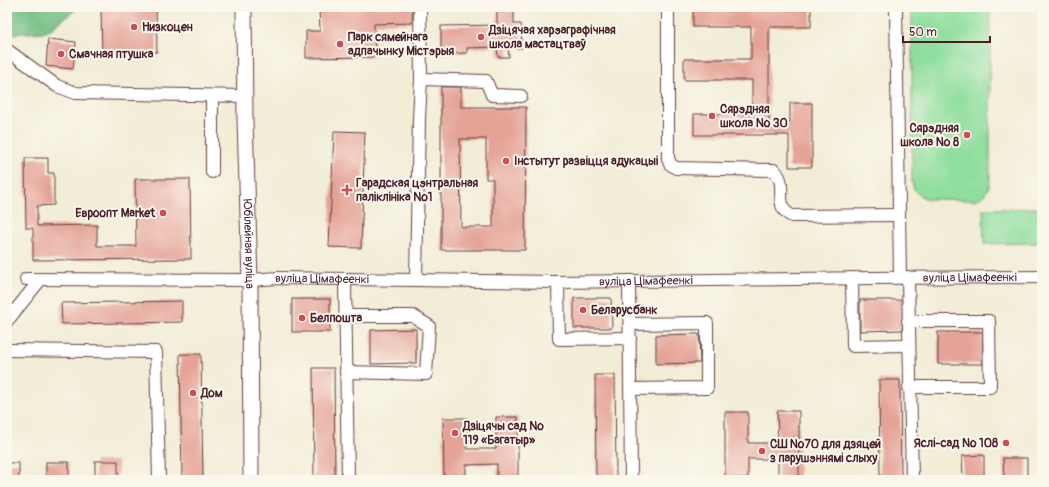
<svg xmlns="http://www.w3.org/2000/svg" width="1049" height="487" font-family="Pangolin,sans-serif">
	<rect width="100%" height="100%" fill="#fbf7ec"/>
	<filter id="ink" filterUnits="userSpaceOnUse"><feTurbulence type="fractalNoise" baseFrequency=".025" numOctaves="2"/><feDisplacementMap in="SourceGraphic" scale="8" xChannelSelector="R" yChannelSelector="G"/><feConvolveMatrix kernelMatrix="1 2 1 2 8 2 1 2 1" color-interpolation-filters="sRGB"/></filter>
	<filter id="wash" filterUnits="userSpaceOnUse"><feTurbulence type="fractalNoise" baseFrequency=".012" numOctaves="4" result="noise"/><feDisplacementMap in="SourceGraphic" scale="16" xChannelSelector="R" yChannelSelector="G"/><feGaussianBlur stdDeviation="0.9" result="paint"/><feColorMatrix in="noise" values="0 0 0 0 0 0 0 0 0 0 0 0 0 0 0 0 0 1.4 0 .05"/><feComposite in="paint" operator="in"/></filter>
	<g filter="url(#wash)">
		<rect width="100%" height="100%" fill="#f2edd7"/>
		<g fill="#8fde9d" stroke="#6c7e64">
			<polygon points="914,7 988,7 990,9 990,178 989,187 984,195 976,200 927,199 919,195 914,189 912,183 912,13"/>
			<polygon points="1042,208 1042,243 984,244 983,209"/>
		</g>
		<polygon fill="#73bd84" stroke="#5e6e58" points="7,7 79,7 47,32 11,34 7,31"/>
		<g id="blocks">
			<g fill="#e5a296" fill-rule="evenodd">
				<polygon points="156,7 157,52 102,54 101,9"/>
				<polygon points="319,7 412,7 412,23 374,24 375,57 306,58 306,31 320,31"/>
				<polygon points="497,7 514,7 514,24 521,24 522,48 508,48 509,57 498,57 497,47 467,48 467,53 441,54 441,26 497,25"/>
				<polygon points="693,7 811,7 811,27 769,27 769,123 790,122 790,103 812,103 812,167 789,167 789,135 694,135 694,114 752,114 752,80 684,80 684,59 751,59 751,27 693,27"/>
				<polygon points="48,39 76,42 73,69 46,66"/>
				<path d="M441,87H461V107H526L525,250H441ZM460,139H486V179H493V227H461Z"/>
				<polygon points="334,131 365,132 361,248 329,247"/>
				<polygon points="25,158 48,158 48,173 54,173 54,205 37,206 37,226 97,225 97,246 136,246 135,179 190,179 191,259 33,260 33,228 26,228"/>
				<polygon points="574,298 611,298 612,328 574,328"/>
				<rect x="292" y="299" width="38" height="33"/>
				<polygon points="860,300 903,300 903,330 860,331"/>
				<polygon points="182,301 182,322 62,324 61,303"/>
				<polygon points="416,329 416,363 371,364 371,330"/>
				<rect x="938" y="332" width="45" height="32"/>
				<polygon points="699,334 700,363 656,364 656,335"/>
				<polygon points="180,354 201,354 203,480 182,480"/>
				<polygon points="313,368 334,368 335,480 314,480"/>
				<polygon points="595,375 615,375 616,480 596,480"/>
				<polygon points="879,380 900,380 901,480 880,480"/>
				<polygon points="777,411 799,411 799,478 778,478 778,459 748,459 748,478 725,478 725,412 748,412 748,443 778,443"/>
				<polygon points="496,417 518,417 518,480 497,480 497,464 466,465 466,480 444,480 443,418 467,418 467,449 496,449"/>
				<polygon points="984,455 984,480 963,480 962,456"/>
				<polygon points="1003,458 1027,458 1027,480 1004,480"/>
				<rect x="95" y="461" width="23" height="19"/>
				<rect x="46" y="462" width="23" height="18"/>
				<rect x="7" y="463" width="12" height="17"/>
			</g>
		</g>
	</g>
	<g filter="url(#ink)">
		<use href="#blocks" fill-opacity="0" stroke="#633e45" stroke-width="1"/>
		<g fill="none" stroke-linecap="round" stroke-linejoin="round">
			<defs>
				<g id="minor">
					<path d="M668,7V158L670,164L676,168L774,170C790,185 771,206 792,216L899,215"/>
					<polyline points="896,7 900,277"/>
					<polyline points="7,50 57,86 76,93 245,96"/>
					<polyline points="421,79 486,81 492,95 521,96"/>
					<polyline points="212,96 212,172"/>
					<polyline points="908,277 912,480"/>
					<polyline points="852,278 853,346 909,345"/>
					<path id="s1" d="M26,279L250,280L278,278L558,282L872,278L1042,277"/>
					<polyline points="416,279 419,119 421,79 420,7"/>
					<polyline points="345,280 348,480"/>
					<polyline points="629,281 631,480"/>
					<polyline points="558,282 559,339 630,338"/>
					<polyline points="346,316 413,316 429,326 426,374 346,372"/>
					<polyline points="7,321 40,280"/>
					<polyline points="908,321 989,321 990,387 909,387"/>
					<polyline points="630,324 707,323 707,388 630,389"/>
					<polyline points="7,350 156,352 159,480"/>
				</g>
				<g id="major">
					<path id="s2" d="M244,7L245,120L250,280L251,480"/>
				</g>
			</defs>
			<use href="#minor" stroke="#633e45" stroke-width="14"/>
			<use href="#major" stroke="#633e45" stroke-width="17"/>
			<use href="#minor" stroke="#fff" stroke-width="12"/>
			<use href="#major" stroke="#fff" stroke-width="15"/>
		</g>
	</g>
	<g fill="#d1495b" stroke="#fbf7ec" stroke-width="1.5">
		<circle cx="134" cy="27" r="4"/>
		<circle cx="481" cy="37" r="4"/>
		<circle cx="340" cy="44" r="4"/>
		<circle cx="61" cy="54" r="4"/>
		<circle cx="712" cy="116" r="4"/>
		<circle cx="967" cy="135" r="4"/>
		<circle cx="506" cy="161" r="4"/>
		<path d="M345 184h4v4h4v4h-4v4h-4v-4h-4v-4h4z"/>
		<circle cx="163" cy="213" r="4"/>
		<circle cx="583" cy="310" r="4"/>
		<circle cx="302" cy="318" r="4"/>
		<circle cx="193" cy="393" r="4"/>
		<circle cx="455" cy="433" r="4"/>
		<circle cx="1006" cy="443" r="4"/>
		<circle cx="762" cy="451" r="4"/>
	</g>
	<g text-anchor="middle" dominant-baseline="central" stroke-width="4" stroke-linejoin="round" paint-order="stroke">
		<g font-size="12" font-weight="bold" fill="#4a1f2b" stroke="#fbf7ec" text-anchor="start">
			<text x="142" y="27">Низкоцен</text>
			<text x="489" y="30">Дзіцячая харэаграфічная<tspan x="489" dy="14">школа мастацтваў</tspan></text>
			<text x="348" y="37">Парк сямейнага<tspan x="348" dy="14">адпачынку Містэрыя</tspan></text>
			<text x="69" y="54">Смачная птушка</text>
			<text x="720" y="109">Сярэдняя<tspan x="720" dy="14">школа № 30</tspan></text>
			<text x="959" y="128" text-anchor="end">Сярэдняя<tspan x="959" dy="14">школа № 8</tspan></text>
			<text x="514" y="161">Інстытут развіцця адукацыі</text>
			<text x="356" y="183">Гарадская цэнтральная<tspan x="356" dy="14">паліклініка №1</tspan></text>
			<text x="155" y="213" text-anchor="end">Евроопт Market</text>
			<text x="591" y="310">Беларусбанк</text>
			<text x="310" y="318">Белпошта</text>
			<text x="201" y="393">Дом</text>
			<text x="463" y="426">Дзіцячы сад №<tspan x="463" dy="14">119 «Багатыр»</tspan></text>
			<text x="998" y="443" text-anchor="end">Яслі-сад № 108</text>
			<text x="770" y="444">СШ №70 для дзяцей<tspan x="770" dy="14">з парушэннямі слыху</tspan></text>
		</g>
		<g font-size="12" fill="#4a1f2b" stroke="#fbf7ec">
			<text stroke="none"><textPath href="#s2" startOffset="237">Юбілейная вуліца</textPath></text>
			<text stroke="none"><textPath href="#s1" startOffset="944">вуліца Цімафеенкі</textPath></text>
			<text stroke="none"><textPath href="#s1" startOffset="296">вуліца Цімафеенкі</textPath></text>
			<text stroke="none"><textPath href="#s1" startOffset="620">вуліца Цімафеенкі</textPath></text>
		</g>
	</g>
	<rect width="1049" height="487" fill="none" stroke="#fbf7ec" stroke-width="24"/>
	<path d="M903 36v6h87v-6" fill="none" stroke="#4a1f2b" stroke-width="2"/>
	<text x="909" y="36" font-size="12" fill="#4a1f2b" stroke="#fbf7ec" stroke-width="3" paint-order="stroke">50 m</text>
</svg>
